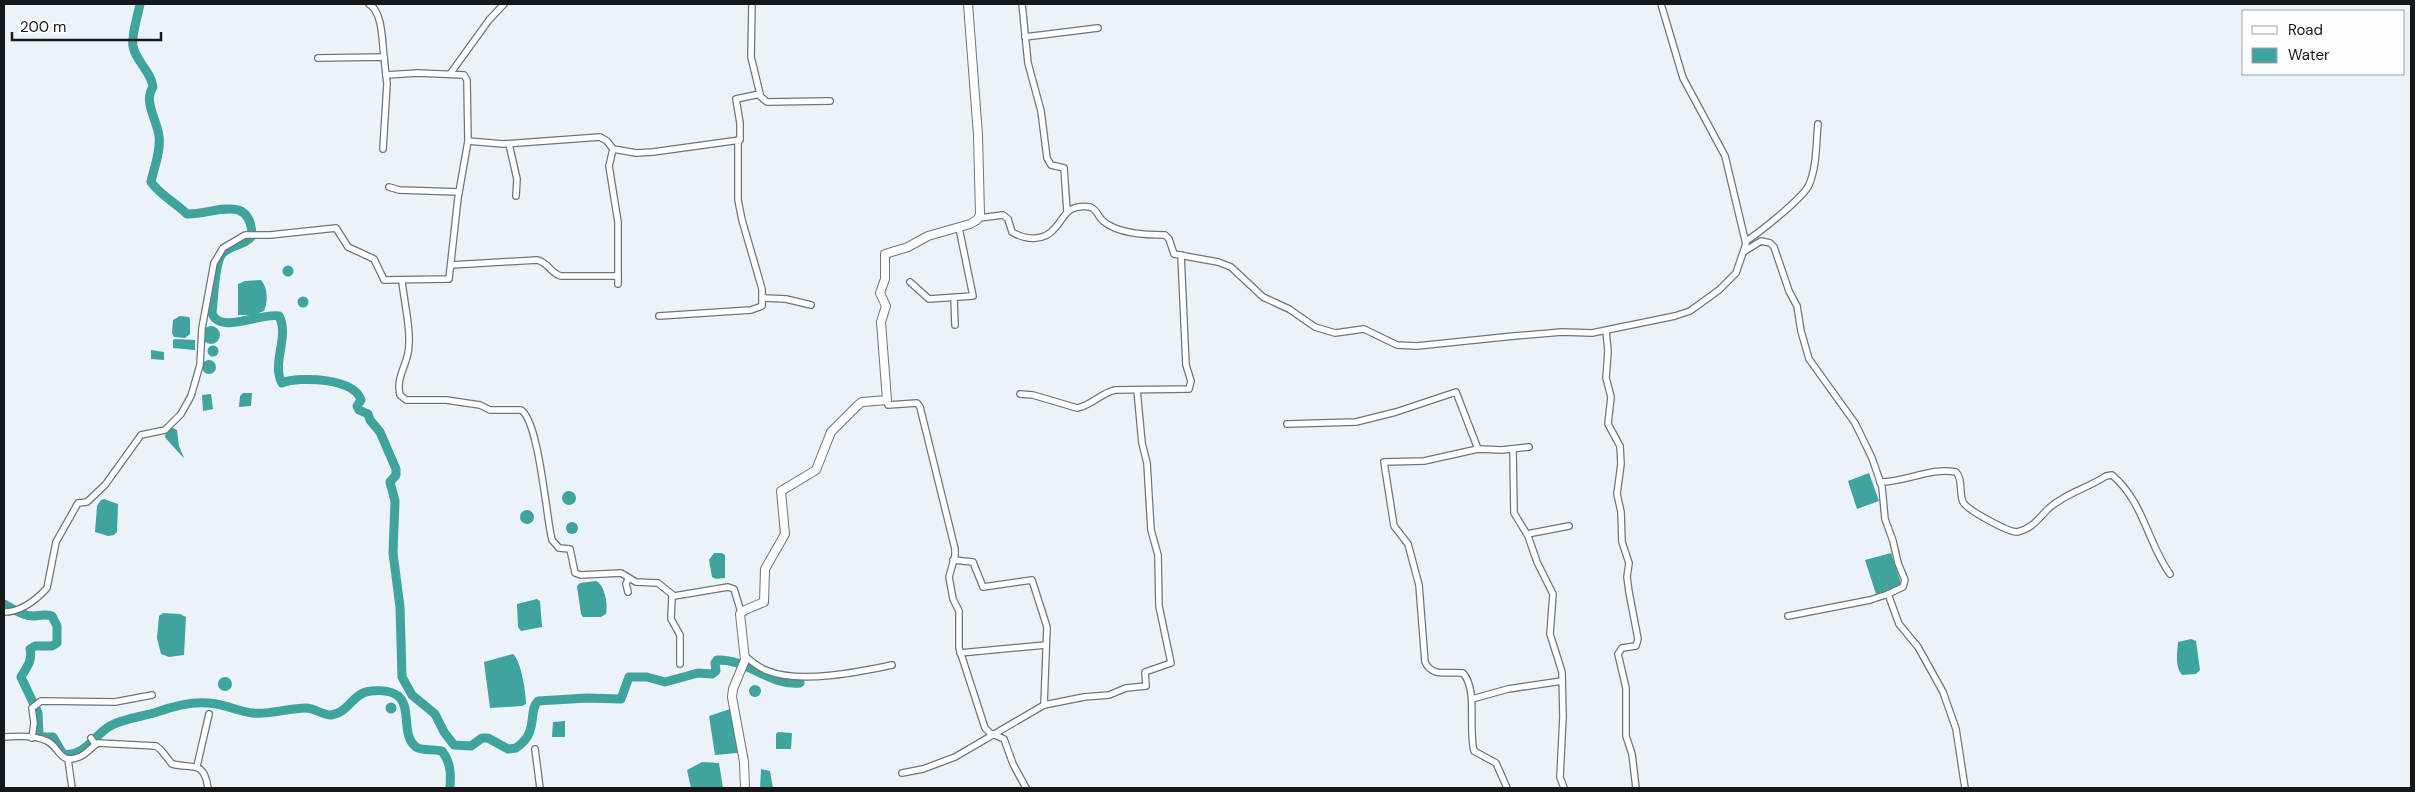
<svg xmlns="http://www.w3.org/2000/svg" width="2415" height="792" font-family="'DM Sans',sans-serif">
	<rect width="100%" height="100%" fill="#ebf2f8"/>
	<g fill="#3ea49d">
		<circle cx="288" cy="271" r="5.5"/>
		<path d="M261,280C268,288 268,302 264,311L254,315H238V284L245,281Z"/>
		<circle cx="303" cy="302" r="5.5"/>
		<polygon points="180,316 189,317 190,319 190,334 185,338 174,337 172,333 173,320"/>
		<circle cx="211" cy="335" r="9"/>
		<polygon points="175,339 195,340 195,350 173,348 173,340"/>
		<circle cx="213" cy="351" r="5.5"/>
		<polygon points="151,350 164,352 164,360 151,359"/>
		<circle cx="209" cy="367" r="7"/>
		<polygon points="243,393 252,393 251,406 239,407 240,396"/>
		<polygon points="211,394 213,409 203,411 202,395"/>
		<path d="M171,427L177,430L179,446L184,458C182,456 166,439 165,437L166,431Z"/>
		<polygon points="1869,473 1879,501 1857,509 1848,481"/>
		<circle cx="569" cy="498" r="7"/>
		<polygon points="104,499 118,504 117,532 114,535 108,536 95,532 97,506 101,500"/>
		<circle cx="527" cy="517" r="7"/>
		<circle cx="572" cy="528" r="6"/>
		<polygon points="714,553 722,553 725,555 725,578 716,579 712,577 709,560"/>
		<polygon points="1891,553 1902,586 1876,594 1865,560"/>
		<path d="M596,581C605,585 608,605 606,614L601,617H583L581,614L577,586L580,583Z"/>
		<polygon points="537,599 540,601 542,627 521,631 518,627 517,604"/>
		<polygon points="163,613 180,614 186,617 184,655 169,657 161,654 157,638 159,616"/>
		<path d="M2191,639L2196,641L2200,670L2196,674L2182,675C2175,667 2177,653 2178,642Z"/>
		<path d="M513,654C521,660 526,694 526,704L522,706L490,708L484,662Z"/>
		<circle cx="225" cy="684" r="7"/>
		<circle cx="755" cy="691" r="6"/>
		<circle cx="391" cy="708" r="5.5"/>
		<polygon points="730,709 737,741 737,753 715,755 709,716"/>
		<polygon points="565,721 565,737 552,737 553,722"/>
		<polygon points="778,732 792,733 791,749 776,749 776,734"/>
		<polygon points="702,762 719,763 723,788 691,788 687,770"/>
		<polygon points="761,769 770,771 773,788 760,788"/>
	</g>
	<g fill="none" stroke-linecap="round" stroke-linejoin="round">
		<g stroke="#3ea49d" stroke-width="9">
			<path d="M140,4C138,15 131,36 133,46C136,62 151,71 153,87C143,101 157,120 159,136C161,152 154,167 151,182C160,195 176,203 187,214C213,215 251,192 252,236C245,246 229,245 222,254C214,264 214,300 212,313C219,335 262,312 279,316C290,336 271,363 282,383C300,376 354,378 361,400L357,406L359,410L368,414L370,420L380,432L396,469V475L390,482L395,501L393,553L400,607L402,677L412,695L435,714L444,732L454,745L471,746L482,738H488L508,749L516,748C540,732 527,712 538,701L587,698L621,699L629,677H647L665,682L698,673L712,674L716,671L715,663L717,660C749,659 769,686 800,683"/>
			<path d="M4,604C13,609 24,617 35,616C42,615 45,614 52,616L57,626V643L52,646H35L30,649C33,661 26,668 21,677L38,713L39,735L42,737H53L63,754C84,758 94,735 110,726C124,718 142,717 157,712C176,705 196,700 216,704C229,706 241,712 253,713C269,715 289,708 306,708C315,708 322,715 331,715C349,713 353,692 371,691C424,686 395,731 416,747C421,751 435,749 442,751C451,763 451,774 450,788"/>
		</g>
		<defs>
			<g id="minor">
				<path d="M369,4C383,12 382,42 384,57"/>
				<polyline points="1022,4 1028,63 1041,111 1047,158 1051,165 1064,168 1067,211"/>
				<polyline points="1025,37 1098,28"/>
				<polyline points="318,58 384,57 387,84 383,149"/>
				<polyline points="450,74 489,20 504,4"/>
				<polyline points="760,96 767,102 830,101"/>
				<polyline points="468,141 503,144 600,137 607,141 613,149 636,153 653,152 740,140 740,123 736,99 760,94 751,57 752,4"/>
				<polyline points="509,144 517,179 516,196"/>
				<polyline points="613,149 609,166 618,222 618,284"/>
				<polyline points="389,187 399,190 459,192"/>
				<path d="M979,218L1003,215L1008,219L1012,232C1025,240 1044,242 1055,228C1061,222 1063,215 1070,210C1075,207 1083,206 1090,207C1097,209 1098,217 1103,221C1118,234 1146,235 1165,235L1169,239L1174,254L1218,262L1231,267L1263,297L1289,309L1315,327L1335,333L1364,329L1397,345L1417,346L1514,336L1562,332L1592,333L1675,316L1690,311L1719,290L1736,273L1746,244L1725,156L1683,78L1661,4"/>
				<path d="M1746,241C1760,232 1803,198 1809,185C1817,166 1816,144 1818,124"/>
				<polyline points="1745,251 1761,241 1770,243 1774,247 1789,291 1797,306 1801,331 1809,359 1855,423 1872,458 1882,487 1885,519 1893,541 1898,563 1905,580 1903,587 1888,594 1899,624 1918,647 1943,692 1956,729 1965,788"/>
				<path d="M451,265L537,260C548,262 550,273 561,276H618"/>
				<path d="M402,281C404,302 412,333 408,353C405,368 396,379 400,395L406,400H446L480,405L490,410H521C539,421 546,516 552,540L559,548L570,549L575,573L581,575L621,573L636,582L658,583L674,596L728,587L734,589L741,612"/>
				<polyline points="910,282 929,299 973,296 959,228"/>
				<polyline points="764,298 786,299 811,305"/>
				<polyline points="954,298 955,325"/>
				<polyline points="659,316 751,310 762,306 762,289 742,220 738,200 738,140"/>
				<polyline points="1606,331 1608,351 1606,378 1611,397 1608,424 1620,446 1621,464 1617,494 1621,512 1622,542 1629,563 1627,577 1629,592 1638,639 1636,646 1622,648 1618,654 1626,688 1626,736 1632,754 1636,788"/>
				<path d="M1020,394L1033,395L1077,408C1091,406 1101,393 1115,390L1189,389L1191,381L1186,365L1181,255"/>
				<polyline points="887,400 888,405 917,403 920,407 955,549 955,556 949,577 953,599 959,611 959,648 985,728 990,733 1004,739 1013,764 1026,788"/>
				<polyline points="1287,424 1356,422 1396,412 1456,392 1478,449"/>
				<polyline points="1513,449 1514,513 1528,536 1537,562 1553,594 1550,634 1562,672 1563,717 1560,777 1564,788"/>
				<path d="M1880,482C1907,482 1930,467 1956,472C1963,479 1959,493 1963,502C1967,510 2008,532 2017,532C2032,529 2038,519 2048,509C2064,494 2088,488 2106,476L2112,475C2144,502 2147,542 2170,574"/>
				<polyline points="1527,534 1569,526"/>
				<polyline points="953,560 973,562 983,587 1032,580 1047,627 1044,705"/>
				<polyline points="628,592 626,584 628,579"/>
				<polyline points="672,596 671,619 680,635 680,664"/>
				<path d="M4,612C20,612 36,600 47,588L56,542L78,503L87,502L105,485L141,435L165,430L181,414L191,396L200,365L202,328L214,263L223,248L245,235H270L336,228L348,247L374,259L384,280L449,279L458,198L468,141L467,80L464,75L418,73L386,75"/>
				<polyline points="1788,616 1870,600 1888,594"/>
				<polyline points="960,653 1046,645"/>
				<path d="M745,656C752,662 759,668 768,671C800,684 859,672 892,665"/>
				<polyline points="1472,699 1508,689 1562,681"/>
				<path d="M4,737C17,736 35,735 47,741C60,747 59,765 79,757C87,754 91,747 98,743L156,746L161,750L172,764C193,769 204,760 208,788"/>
				<polyline points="32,738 34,723 32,708 41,701 115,702 152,695"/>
				<polyline points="91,738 95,744"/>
				<polyline points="535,749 540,788"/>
				<polyline points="68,759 72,788"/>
				<polyline points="197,766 209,714"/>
				<polyline points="902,773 923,769 955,757 1044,705 1084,697 1109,695 1126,688 1146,686 1145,672 1171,663 1159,606 1158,555 1151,530 1147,463 1142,443 1137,390"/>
				<path d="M1507,788L1496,763L1474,751C1468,728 1478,690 1463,673C1449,671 1432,678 1425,662L1419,585L1408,544L1394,526L1384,462L1424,461L1478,449L1502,450L1529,447"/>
			</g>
			<polyline id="tertiary" points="745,788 744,762 732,697 733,689 745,660 740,614 745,610 764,602 765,569 785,534 781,491 816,470 831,432 858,405 862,402 887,400 881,322 886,306 880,293 885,279 885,254 908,247 928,236 970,224 977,220 980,215 978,135 968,4"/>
		</defs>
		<use href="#minor" stroke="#6f757b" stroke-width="8"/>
		<use href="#tertiary" stroke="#6f757b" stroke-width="10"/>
		<use href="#minor" stroke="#fff" stroke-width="5.5"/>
		<use href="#tertiary" stroke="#fff" stroke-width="8"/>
	</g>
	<rect width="2415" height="792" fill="none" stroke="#16181a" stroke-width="10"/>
	<rect x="2242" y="10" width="162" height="65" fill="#fefefe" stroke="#a1a2a3"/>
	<rect x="2252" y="26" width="25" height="8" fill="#ffffff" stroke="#a1a2a3"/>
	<text x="2288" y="35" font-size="15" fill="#16181a">Road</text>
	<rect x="2252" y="48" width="25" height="15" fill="#3ea49d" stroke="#a1a2a3"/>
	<text x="2288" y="60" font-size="15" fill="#16181a">Water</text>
	<path d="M12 32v8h149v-8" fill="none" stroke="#16181a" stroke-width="2.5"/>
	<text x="20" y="32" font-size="15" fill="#16181a" stroke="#fefefe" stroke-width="4" paint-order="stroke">200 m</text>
</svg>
